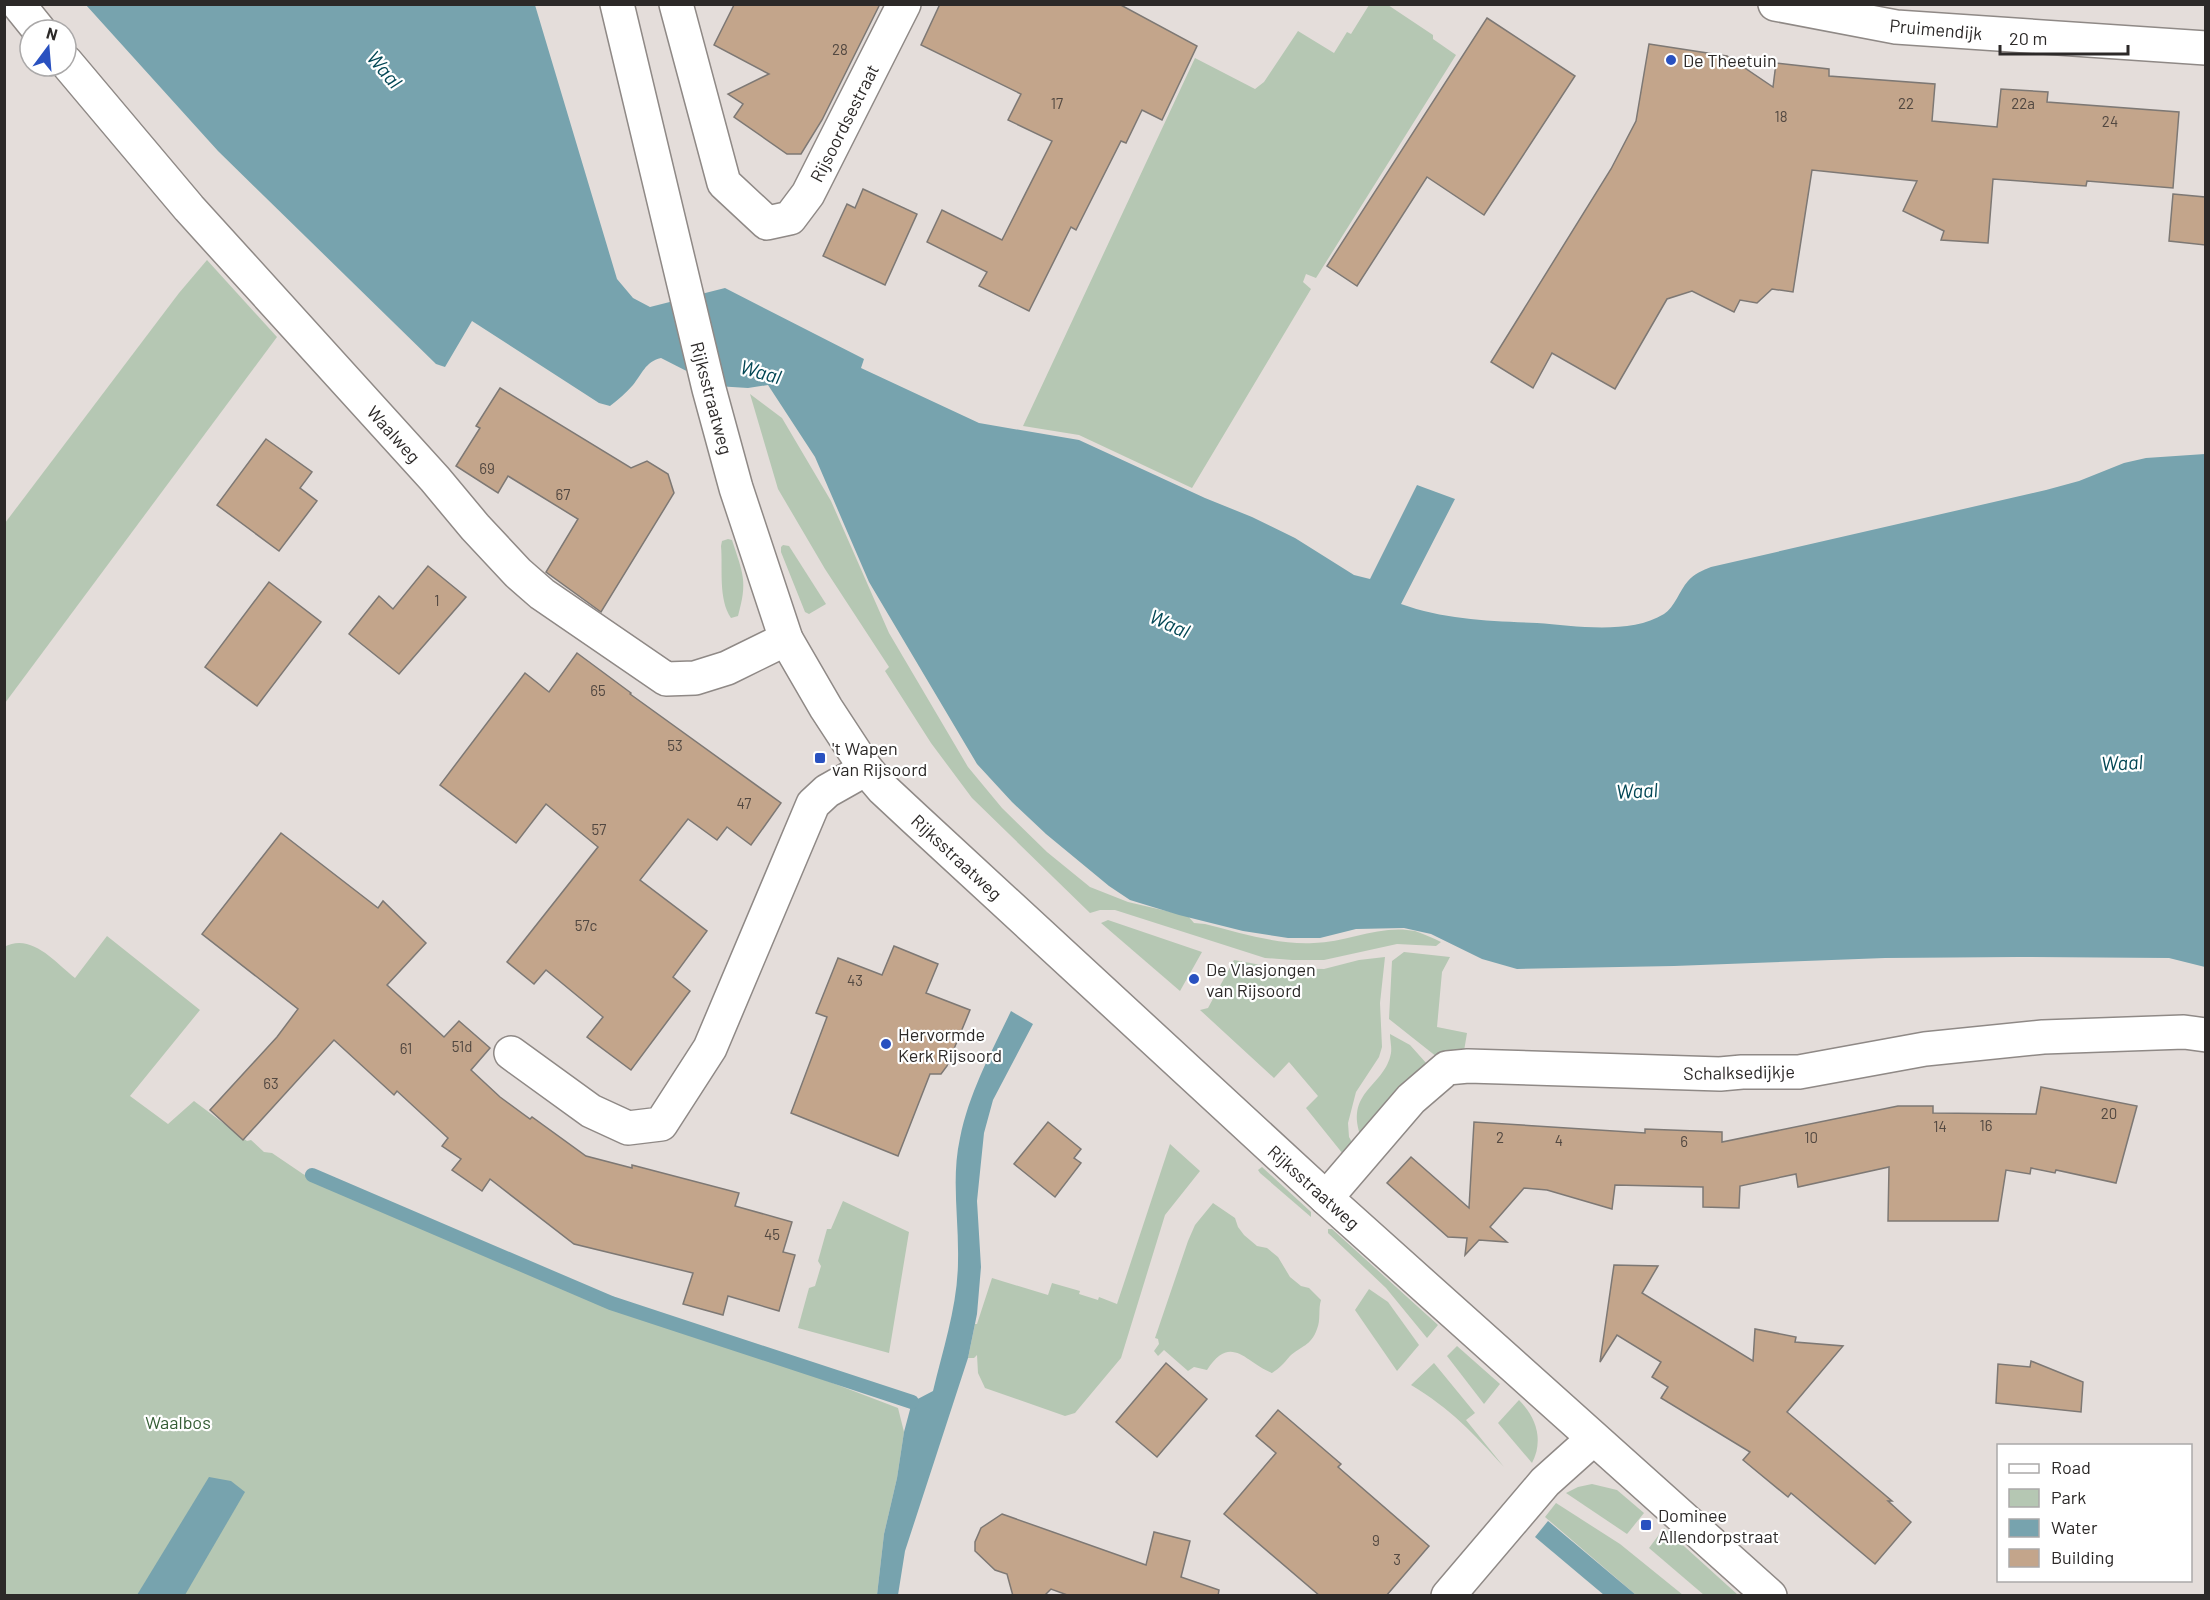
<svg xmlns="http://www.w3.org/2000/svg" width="2210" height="1600" font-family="Barlow,sans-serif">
	<rect width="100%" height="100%" fill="#e4ddda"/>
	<g fill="#b5c7b3">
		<polygon points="1369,5 1388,5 1433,35 1433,39 1456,55 1316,278 1306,274 1303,282 1311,289 1192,488 1079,435 1023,426 1195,58 1255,89 1264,82 1298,31 1334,53 1347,32 1351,34"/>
		<polygon points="207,260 277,337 5,703 5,523 179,293"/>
		<path d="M750,394L782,418L831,501L889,633L968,767L1002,808L1047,852L1090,887L1128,902L1188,916L1194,923L1205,924C1241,933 1277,945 1314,943C1347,942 1382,924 1415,931C1424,934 1433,938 1441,942L1436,946L1397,944L1324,960H1292L1265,958L1115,910H1100L1090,913L972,798L931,743L885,671L889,667L825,569L778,489Z"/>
		<path d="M728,539L732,540C743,574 748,581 738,616L731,618C718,599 723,568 721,546L722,541Z"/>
		<polygon points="783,545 789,546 826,604 809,614 805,612 781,552 781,547"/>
		<polygon points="1108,920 1202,952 1180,991 1101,923"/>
		<path d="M107,936L200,1010L130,1096L168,1124L194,1101L247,1141L251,1140L264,1152L272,1153L303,1174L397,1216L898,1408L904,1432L897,1478L884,1534L877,1595H5L4,947C31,932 55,962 75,978Z"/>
		<polygon points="1404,952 1450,957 1442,972 1437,1027 1467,1033 1463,1057 1437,1057 1389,1019 1392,961"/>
		<polygon points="1385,957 1380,1003 1382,1047 1379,1057 1356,1092 1348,1123 1349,1137 1353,1144 1343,1154 1306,1108 1318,1096 1289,1062 1274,1078 1200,1010 1208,1008 1234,960 1277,968 1324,969 1359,960"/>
		<path d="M1390,1034L1410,1045L1427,1064L1360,1134C1346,1091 1385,1086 1391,1053C1392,1048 1390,1040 1390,1034Z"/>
		<polygon points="1170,1144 1200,1171 1165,1215 1121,1358 1075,1413 1065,1416 985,1388 978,1373 977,1355 974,1358 968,1358 975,1324 977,1324 992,1278 1048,1295 1052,1283 1080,1291 1079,1294 1098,1300 1099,1297 1117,1304"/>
		<polygon points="1262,1167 1311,1212 1311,1217 1260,1173 1258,1170"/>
		<polygon points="843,1201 909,1232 889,1353 798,1328 809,1288 815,1286 821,1266 818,1261 827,1229 831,1229"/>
		<path d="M1213,1203L1235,1218L1238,1227L1244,1235L1257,1246L1267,1248L1278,1257L1290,1277L1301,1286L1309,1288L1321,1300C1318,1309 1321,1320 1317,1329C1311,1346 1301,1346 1290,1356C1284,1363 1280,1368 1272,1373C1245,1362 1231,1333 1207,1370L1194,1367L1188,1371L1164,1350L1158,1356L1154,1351L1159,1344L1158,1339L1155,1338L1188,1241L1195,1225Z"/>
		<polygon points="1328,1229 1332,1229 1438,1325 1427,1338 1386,1288 1328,1233"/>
		<polygon points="1369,1289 1388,1302 1419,1345 1397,1371 1355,1310"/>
		<polygon points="1457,1346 1500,1384 1484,1404 1447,1356"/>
		<path d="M1434,1363L1475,1413L1466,1420L1504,1467C1473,1433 1451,1409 1411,1385Z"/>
		<path d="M1519,1400C1536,1417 1544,1440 1532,1463L1498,1423Z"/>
		<polygon points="1592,1484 1617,1490 1644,1513 1627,1534 1566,1493 1578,1487"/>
		<polygon points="1556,1503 1620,1544 1683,1595 1636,1595 1545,1517"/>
		<polygon points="1664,1528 1738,1595 1704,1595 1649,1548"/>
	</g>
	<g fill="#77a3ae">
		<path d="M86,5H535L617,279L633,298L650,307L725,288L864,359L861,368L979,423L1079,440L1205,498L1252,517L1295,538L1354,575L1370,579L1417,485L1455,499L1401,604C1445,620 1491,621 1537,623C1575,626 1630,635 1664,614C1675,607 1679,591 1688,581C1694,574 1703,570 1711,567L2046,490L2079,481L2124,463L2146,458L2205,454V967L2169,958L2017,957L1885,958L1674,966L1517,969L1482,959L1431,934L1404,928L1356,929L1320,938H1288L1243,931L1179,915L1130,900L1109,886L1046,834L1012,802L977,764L869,582L815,457L768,385L748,388L716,386L661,358C645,362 642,374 633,385C626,393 618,400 610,406L599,403L472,321L445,367L436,364L218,151Z"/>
		<path d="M1011,1011L1033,1024L993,1100L984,1133L977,1201L981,1267L977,1314L968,1358L905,1551L898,1595H877L884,1534L897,1478L904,1432L912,1402L933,1391C943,1349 958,1304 958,1261C959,1219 951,1179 960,1138C969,1093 991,1053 1011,1011Z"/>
		<polygon points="209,1477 231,1481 245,1492 185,1595 137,1595"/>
		<polygon points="1548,1521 1636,1595 1604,1595 1535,1537"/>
	</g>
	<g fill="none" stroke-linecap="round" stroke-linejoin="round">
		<polyline stroke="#77a3ae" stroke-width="14" points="312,1175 611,1303 912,1402"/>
	</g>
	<g fill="#c3a58b" stroke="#7d7874" stroke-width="1.5">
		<polygon points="880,4 822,120 801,154 787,154 734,117 743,104 728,94 769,74 714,45 734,5"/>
		<polygon points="940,4 1119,4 1197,46 1162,120 1142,110 1126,143 1121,141 1076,230 1071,227 1029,311 979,286 987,272 927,242 942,210 1002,240 1052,141 1008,120 1021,94 921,45"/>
		<polygon points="1487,18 1575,76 1484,215 1427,177 1357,286 1327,266"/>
		<polygon points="1649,44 1727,56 1773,87 1776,63 1829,69 1829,76 1935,84 1932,121 1997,127 2001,89 2048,92 2047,102 2179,112 2173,188 2087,181 2086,186 1993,179 1988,243 1941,240 1944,231 1903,211 1917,181 1812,170 1793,292 1772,289 1757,303 1740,300 1734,312 1692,291 1667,299 1615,389 1552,353 1533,388 1491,362 1611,169 1636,121"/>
		<polygon points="863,189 917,214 885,285 823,256 847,204 855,208"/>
		<polygon points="2173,194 2205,197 2205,245 2169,241"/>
		<polygon points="500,388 631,468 647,461 668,474 674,493 601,612 546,572 578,519 508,476 498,493 456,466 480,428 476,426"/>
		<polygon points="266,439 312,472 300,488 317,501 279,551 217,505"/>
		<polygon points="428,566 466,597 399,674 349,634 379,596 393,609"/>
		<polygon points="269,582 321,622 257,706 205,667"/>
		<polygon points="577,653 631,693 630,694 781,803 751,845 727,827 717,840 688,819 640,880 707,931 673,977 690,991 631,1070 587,1037 603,1017 546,970 534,984 507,962 598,847 546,804 516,843 440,785 525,673 549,692"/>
		<polygon points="281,833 378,908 383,901 426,943 387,985 444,1037 459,1021 490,1048 471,1070 500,1097 530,1119 532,1117 586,1156 632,1168 632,1165 739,1193 735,1206 792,1222 783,1252 795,1255 779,1311 728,1296 723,1315 683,1304 693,1273 574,1244 490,1179 482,1191 452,1170 461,1159 442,1146 448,1138 397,1091 394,1095 334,1040 243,1140 210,1110 277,1037 298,1009 202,934"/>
		<polygon points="894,946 938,964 926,993 970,1010 947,1066 941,1074 930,1074 898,1156 791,1113 827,1017 816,1013 838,958 882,975"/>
		<polygon points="2041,1087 2137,1106 2116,1183 2056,1170 2055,1173 2031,1168 2030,1174 2006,1170 1998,1221 1888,1221 1889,1167 1798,1187 1796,1174 1740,1186 1739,1208 1703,1207 1703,1187 1615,1185 1612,1209 1547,1190 1524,1188 1490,1227 1507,1242 1479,1240 1465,1255 1467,1238 1448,1237 1387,1183 1411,1157 1469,1208 1474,1122 1645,1133 1645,1129 1722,1132 1722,1142 1898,1106 1933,1106 1933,1113 2036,1114"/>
		<polygon points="1048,1122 1081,1149 1074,1158 1081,1163 1055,1197 1014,1164"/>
		<polygon points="1614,1265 1658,1266 1642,1293 1753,1361 1755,1329 1796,1337 1795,1342 1843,1346 1787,1412 1892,1501 1888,1501 1911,1522 1875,1564 1791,1493 1788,1497 1743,1460 1750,1452 1661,1398 1668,1387 1652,1377 1661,1362 1617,1335 1600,1362"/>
		<polygon points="2031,1361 2083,1382 2081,1412 1996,1403 1998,1364 2030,1367"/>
		<polygon points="1166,1363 1207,1399 1157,1457 1116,1422"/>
		<polygon points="1278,1410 1341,1464 1338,1467 1429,1546 1386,1596 1320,1596 1224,1514 1276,1453 1256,1436"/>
		<polygon points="1002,1514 1146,1565 1154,1532 1190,1541 1181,1577 1219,1590 1218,1596 1070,1596 1051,1589 1044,1596 1013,1596 1007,1574 995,1570 975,1551 975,1542 981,1528"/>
	</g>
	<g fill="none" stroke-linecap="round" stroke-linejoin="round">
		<defs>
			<g id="minor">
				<polyline points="18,4 39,30"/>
				<polyline points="676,4 724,183 767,223 790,218 808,194 904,4"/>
				<polyline points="1775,4 1896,27 2206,48"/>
				<polyline points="66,62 189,208 435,479 475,527 518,573 542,594 666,679 695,678 727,668 786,639"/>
				<polyline points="511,1053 591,1111 628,1128 661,1124 710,1048 813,804 827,791 866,769"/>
				<polyline points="1326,1198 1411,1099 1447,1068 1468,1066 1720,1074 1742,1072 1799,1072 1925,1049 2043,1037 2184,1032 2206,1035"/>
				<polyline points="1448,1596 1545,1482 1593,1439"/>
			</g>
			<polyline id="tertiary" points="617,4 709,389 736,488 786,639 826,708 866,769 883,789 913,817 1326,1198 1770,1596"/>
		</defs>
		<use href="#minor" stroke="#8f8986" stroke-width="36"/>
		<use href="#tertiary" stroke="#8f8986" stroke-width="36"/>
		<use href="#minor" stroke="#fff" stroke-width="33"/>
		<use href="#tertiary" stroke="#fff" stroke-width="33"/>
	</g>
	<g fill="#2951c0" stroke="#fff" stroke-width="2">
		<circle cx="1671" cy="60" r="6"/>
		<rect x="814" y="752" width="12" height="12" rx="3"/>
		<circle cx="1194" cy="979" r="6"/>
		<circle cx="886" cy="1044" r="6"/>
		<rect x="1640" y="1519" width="12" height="12" rx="3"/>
	</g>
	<g text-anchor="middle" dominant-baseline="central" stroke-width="4.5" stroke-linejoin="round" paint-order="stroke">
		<g font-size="15" fill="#524841">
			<text x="840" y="49">28</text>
			<text x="1057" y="103">17</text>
			<text x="1906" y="103">22</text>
			<text x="2023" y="103">22a</text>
			<text x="1781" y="116">18</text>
			<text x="2110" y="121">24</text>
			<text x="487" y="468">69</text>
			<text x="563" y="494">67</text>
			<text x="437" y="600">1</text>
			<text x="598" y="690">65</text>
			<text x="675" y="745">53</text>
			<text x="744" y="803">47</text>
			<text x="599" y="829">57</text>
			<text x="586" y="925">57c</text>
			<text x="855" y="980">43</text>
			<text x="462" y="1046">51d</text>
			<text x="406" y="1048">61</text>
			<text x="271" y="1083">63</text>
			<text x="2109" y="1113">20</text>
			<text x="1986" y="1125">16</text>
			<text x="1940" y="1126">14</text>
			<text x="1500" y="1137">2</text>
			<text x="1811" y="1137">10</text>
			<text x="1559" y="1140">4</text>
			<text x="1684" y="1141">6</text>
			<text x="772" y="1234">45</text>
			<text x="1376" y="1540">9</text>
			<text x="1397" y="1559">3</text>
		</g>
		<g font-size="18" fill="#2c2928" stroke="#fff">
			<text transform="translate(1936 29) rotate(5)">Pruimendijk</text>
			<text transform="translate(844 123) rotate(-63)">Rijsoordsestraat</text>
			<text transform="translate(712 398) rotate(75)">Rijksstraatweg</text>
			<text transform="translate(394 434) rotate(48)">Waalweg</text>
			<text transform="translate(957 857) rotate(43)">Rijksstraatweg</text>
			<text transform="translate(1739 1072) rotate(-1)">Schalksedijkje</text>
			<text transform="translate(1314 1187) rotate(42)">Rijksstraatweg</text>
		</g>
		<g font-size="18" fill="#2c2928" stroke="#fff" text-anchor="start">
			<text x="1683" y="60">De Theetuin</text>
			<text x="832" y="748">'t Wapen<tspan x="832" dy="21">van Rijsoord</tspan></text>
			<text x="1206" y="969">De Vlasjongen<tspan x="1206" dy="21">van Rijsoord</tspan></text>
			<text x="898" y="1034">Hervormde<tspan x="898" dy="21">Kerk Rijsoord</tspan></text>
			<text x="1658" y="1515">Dominee<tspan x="1658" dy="21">Allendorpstraat</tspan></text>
		</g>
		<g font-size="18" fill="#355e35" stroke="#fff">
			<text x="178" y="1422">Waalbos</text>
		</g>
		<g font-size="20" font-style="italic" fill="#034755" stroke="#fff">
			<text transform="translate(385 69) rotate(50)">Waal</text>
			<text transform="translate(761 371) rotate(16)">Waal</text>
			<text transform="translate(1170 623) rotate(24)">Waal</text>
			<text transform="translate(2122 762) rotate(-3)">Waal</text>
			<text transform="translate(1637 790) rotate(-3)">Waal</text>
		</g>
	</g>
	<rect width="2210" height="1600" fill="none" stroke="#2c2928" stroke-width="12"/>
	<rect x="1997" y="1444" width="195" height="138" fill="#ffffff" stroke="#aba9a9" stroke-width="1.5"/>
	<rect x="2009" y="1464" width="30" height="9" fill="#ffffff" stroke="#aba9a9" stroke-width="1.5"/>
	<text x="2051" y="1474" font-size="18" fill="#2c2928">Road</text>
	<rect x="2009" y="1489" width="30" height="18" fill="#b5c7b3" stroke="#aba9a9" stroke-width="1.5"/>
	<text x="2051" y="1504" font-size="18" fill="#2c2928">Park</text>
	<rect x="2009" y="1519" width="30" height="18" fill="#77a3ae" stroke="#aba9a9" stroke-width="1.5"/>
	<text x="2051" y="1534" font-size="18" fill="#2c2928">Water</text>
	<rect x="2009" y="1549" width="30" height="18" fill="#c3a58b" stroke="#aba9a9" stroke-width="1.5"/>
	<text x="2051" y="1564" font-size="18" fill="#2c2928">Building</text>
	<g transform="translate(48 48) rotate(16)"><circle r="28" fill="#ffffff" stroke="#aba9a9" stroke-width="1.5"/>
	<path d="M0-4.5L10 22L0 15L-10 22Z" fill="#2951c0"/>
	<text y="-9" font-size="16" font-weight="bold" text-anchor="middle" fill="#2c2928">N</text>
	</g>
	<path d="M2000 45v9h128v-9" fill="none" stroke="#2c2928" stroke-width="3"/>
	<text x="2009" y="45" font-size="18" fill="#2c2928" stroke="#ffffff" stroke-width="4.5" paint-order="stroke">20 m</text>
</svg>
